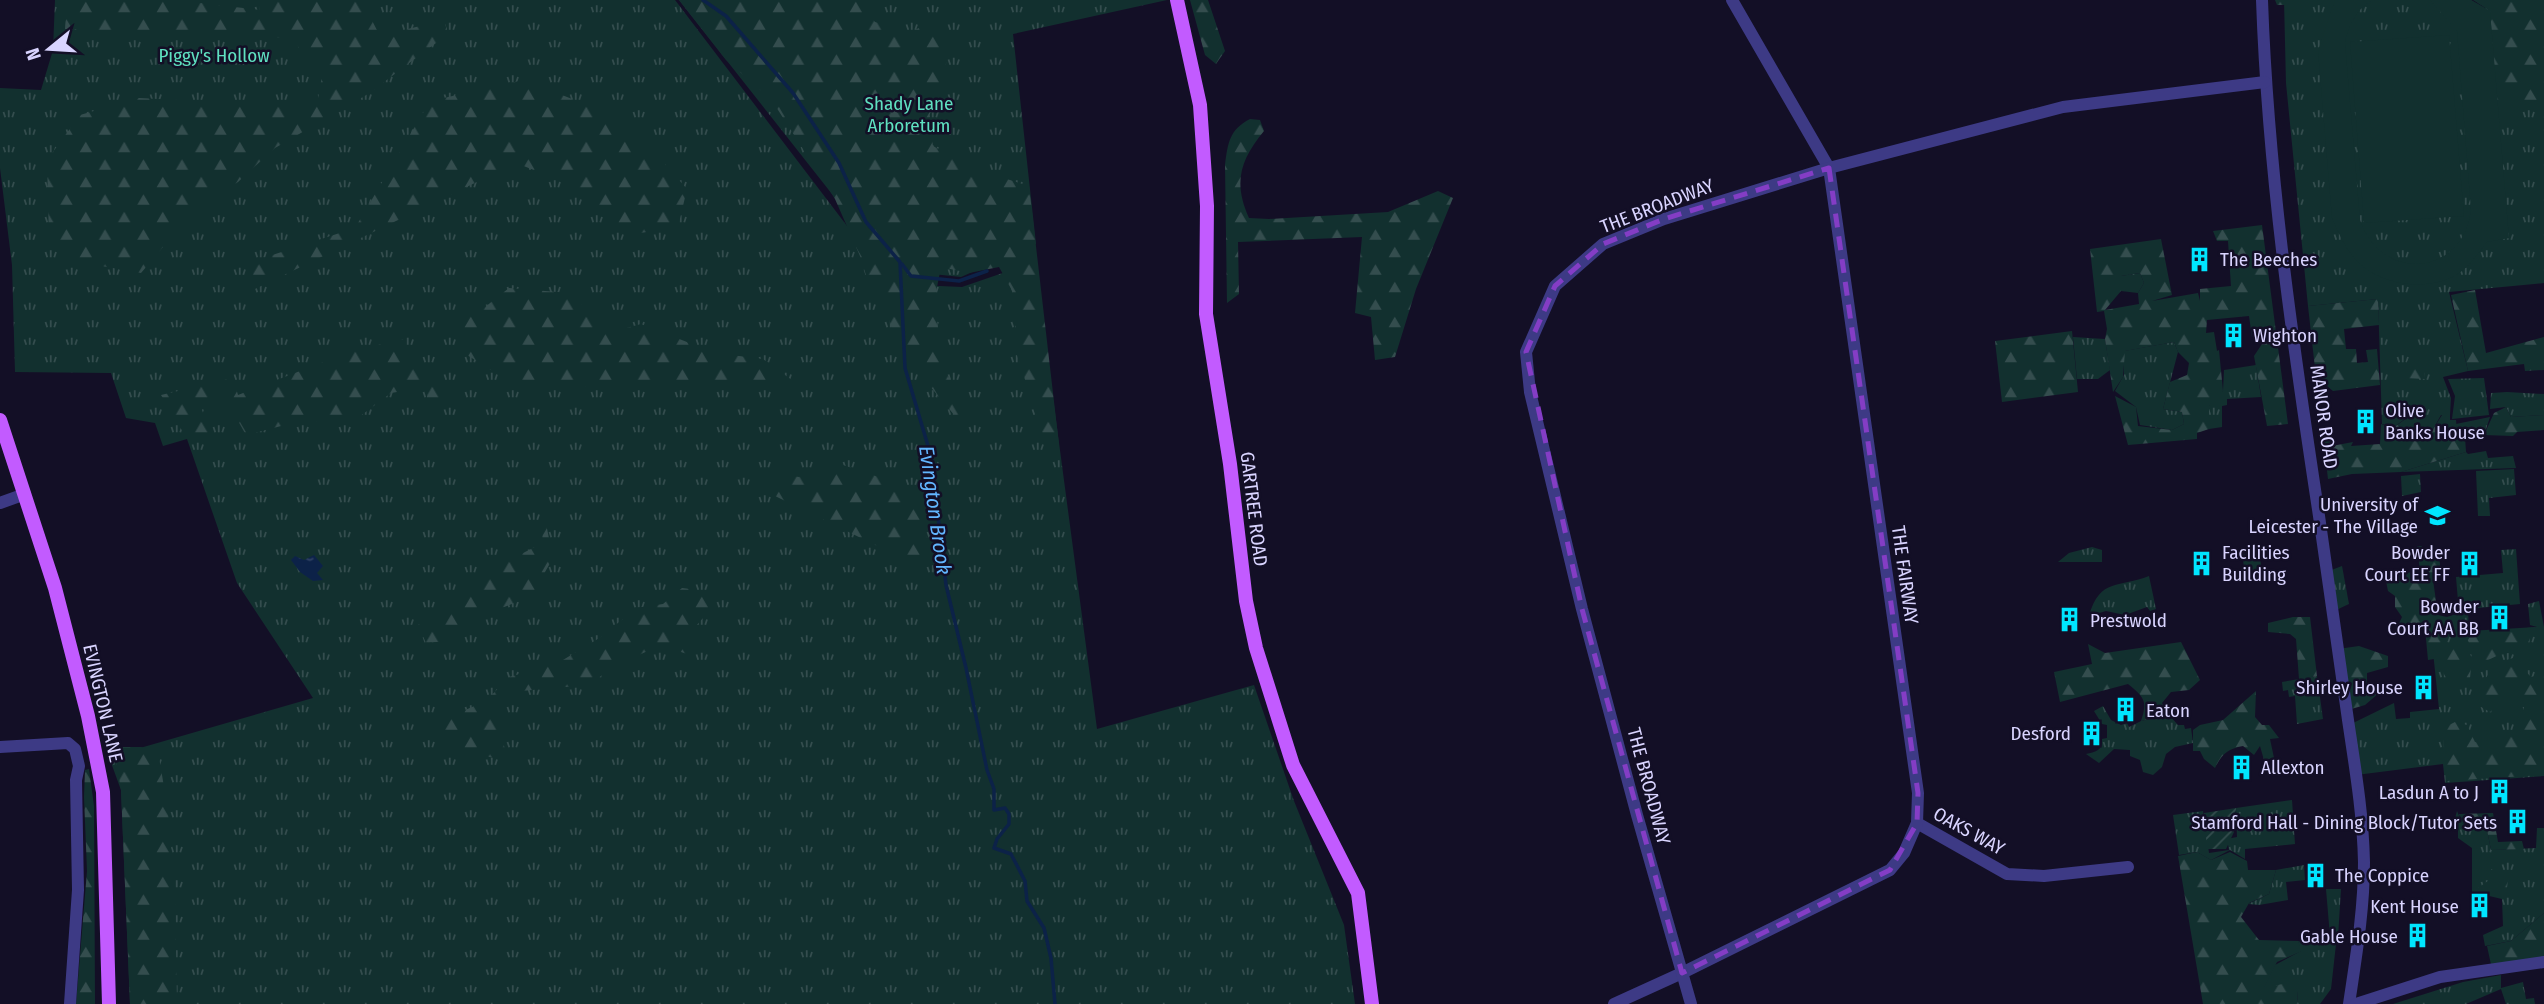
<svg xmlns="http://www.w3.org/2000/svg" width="2544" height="1004" font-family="'Fira Sans Condensed',sans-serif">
	<defs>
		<pattern id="grass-tufts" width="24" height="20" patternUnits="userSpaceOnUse" patternTransform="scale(1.75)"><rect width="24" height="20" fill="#12302f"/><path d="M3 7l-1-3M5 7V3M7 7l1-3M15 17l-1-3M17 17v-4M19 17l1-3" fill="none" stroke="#344d4e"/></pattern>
		<pattern id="forest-firs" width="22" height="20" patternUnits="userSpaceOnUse" patternTransform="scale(1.75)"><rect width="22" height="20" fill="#12302f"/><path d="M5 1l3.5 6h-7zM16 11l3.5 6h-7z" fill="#344d4e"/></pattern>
		<pattern id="garden-furrows" width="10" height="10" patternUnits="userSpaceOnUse" patternTransform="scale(1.75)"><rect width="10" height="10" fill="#12302f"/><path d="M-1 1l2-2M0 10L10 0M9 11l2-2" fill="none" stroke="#344d4e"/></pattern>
		<pattern id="water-ripples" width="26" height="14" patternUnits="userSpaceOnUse" patternTransform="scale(1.75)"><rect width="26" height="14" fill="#0c2248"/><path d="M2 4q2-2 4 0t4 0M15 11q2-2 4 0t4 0" fill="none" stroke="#2f4163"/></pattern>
	</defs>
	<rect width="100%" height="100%" fill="#130f26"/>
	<g fill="url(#grass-tufts)">
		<polygon points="55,0 675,0 876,264 916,285 962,287 1035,262 1097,729 1254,685 1294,801 1344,925 1355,1004 130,1004 121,790 109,757 313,698 237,583 187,439 163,446 155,423 126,418 111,373 15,372 12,265 0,168 0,88 41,90 53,50"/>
		<polygon points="679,0 1167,0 1013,34 1036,244 961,277 914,272 884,260"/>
		<polygon points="2284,0 2471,0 2485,8 2493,8 2544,122 2544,283 2449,292 2468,371 2443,377 2451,398 2450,415 2441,415 2428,438 2420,435 2410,415 2394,427 2382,424 2378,299 2308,306 2286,83"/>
		<polygon points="2140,273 2144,283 2138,293 2121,291 2121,276"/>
		<polygon points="2073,337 2105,339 2110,370 2098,379 2077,379"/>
		<polygon points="2174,342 2178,352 2163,409 2182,412 2184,424 2172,430 2140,425 2136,407 2115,391 2124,375 2124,351"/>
		<polygon points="2256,365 2261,397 2227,399 2227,405 2222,406 2222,427 2209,429 2209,406 2223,391 2224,370"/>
		<polygon points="2484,378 2489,415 2452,419 2455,396 2448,379"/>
		<polygon points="2507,392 2544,394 2544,415 2511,417 2506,407 2490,409 2491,393"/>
		<polygon points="2490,417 2484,435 2465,437 2457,433 2456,424"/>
		<polygon points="2486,451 2488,458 2513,456 2516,468 2401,472 2466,452 2468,454"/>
		<polygon points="2514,469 2516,495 2489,498 2490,516 2478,516 2476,471"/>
		<polygon points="2420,474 2421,492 2402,496 2401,476"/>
		<polygon points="2092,547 2102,550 2102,562 2058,562 2069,553"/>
		<polygon points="2516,549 2520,604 2468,609 2469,631 2537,627 2530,625 2528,604 2539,601 2544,627 2544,776 2445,783 2443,764 2356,775 2349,725 2394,703 2396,719 2410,718 2410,712 2439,709 2432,642 2447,633 2447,617 2459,613 2456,577 2503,573 2501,550"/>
		<polygon points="2251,553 2254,559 2260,558 2263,577 2238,579 2245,572 2242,555"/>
		<polygon points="2342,566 2349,604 2334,611 2329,571"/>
		<path d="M2149,576L2156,609L2150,611L2147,607L2125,615L2106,611L2089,616C2100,577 2120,588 2149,576Z"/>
		<polygon points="2317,676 2323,719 2297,724 2295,696 2289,697 2288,690 2283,691 2282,682"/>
		<path d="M2103,706L2111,720L2121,725L2127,723L2129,727L2141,721L2169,715L2178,725H2184L2185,729L2191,728L2193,743L2175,747L2166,754L2162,767L2153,775L2143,772L2140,760L2130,756V750L2114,749L2099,763L2086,754C2096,752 2103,750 2102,739L2107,738V725L2102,724L2094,711Z"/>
		<polygon points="2292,800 2295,844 2245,849 2245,859 2230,850 2211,860 2197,852 2179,855 2173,815 2203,811 2209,853 2229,850 2227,839 2237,837 2236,808"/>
		<polygon points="2457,811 2462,823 2487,830 2491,850 2536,848 2537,828 2544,828 2544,913 2511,941 2485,946 2483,935 2503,926 2502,899 2472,892 2472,848 2458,838 2458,826 2454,822"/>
		<polygon points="2304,865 2305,880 2286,882 2288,900 2259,905 2248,904 2269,894 2276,870"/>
		<polygon points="2326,889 2341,889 2338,937 2330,936"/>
		<polygon points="2298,941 2336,944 2331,989 2320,1004 2298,1004 2297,991 2263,989 2275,965 2301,951"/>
		<polygon points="2501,975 2501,988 2523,982 2526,999 2534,998 2535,1004 2506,1004 2501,989 2466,1004 2393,1004 2463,982"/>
	</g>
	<g fill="url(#forest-firs)" fill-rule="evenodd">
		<polygon points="67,0 175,0 260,10 258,0 373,0 366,9 380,36 444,20 448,34 368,94 275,148 238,182 191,214 141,273 79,262 49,240 47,160 80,115 139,98 275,105 318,99 322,76 291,38 65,29"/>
		<polygon points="679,0 857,0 875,22 913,31 938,18 952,45 929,117 933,146 978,170 1029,186 1059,445 1045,441 1016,352 1014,294 999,267 969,273 941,267 934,302 945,371 964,404 961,423 896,346 887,310 871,291 860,256 835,199 771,99 726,60"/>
		<polygon points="1190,0 1208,0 1225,51 1216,64 1205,55"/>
		<polygon points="2275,0 2311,0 2310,18 2297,18 2292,5 2277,5"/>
		<polygon points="2473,0 2544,0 2544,125 2534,101 2497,102 2490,11"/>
		<polygon points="524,80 605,112 648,145 687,189 678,227 628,235 582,189 516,163 251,291 254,261 355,228 430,101"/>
		<path d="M1250,119L1260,120L1264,131C1240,160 1233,183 1249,218L1269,219L1388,212L1438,191L1453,198L1416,289L1395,357L1375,360L1371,317L1355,313L1362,237L1238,242L1239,294L1227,303L1225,165C1228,143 1229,130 1250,119Z"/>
		<path d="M2262,225L2288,424L2267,426L2254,356L2262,344L2261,335L2252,337L2249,316L2207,320L2206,333L2214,332L2217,351L2219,350L2223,391L2219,401L2209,406V429L2197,433V439L2128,445L2115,396L2136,407L2138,426L2172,430L2184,424L2182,412L2163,409L2170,382L2187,375L2189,363L2178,352L2174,342L2125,351L2123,377L2113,392L2105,339L2107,329L2104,311L2097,312L2090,249L2161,239L2172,295L2152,301L2198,293L2200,301V289L2231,286L2228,241H2217L2213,231ZM2140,273L2144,283L2138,293L2139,304L2105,310L2121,291V276Z"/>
		<polygon points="509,288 569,293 593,314 611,315 619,330 641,324 715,353 763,359 796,383 555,387 502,377 467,355 456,321 480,311"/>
		<polygon points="2475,290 2486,353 2544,337 2544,370 2525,371 2524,364 2468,371 2451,295"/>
		<polygon points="2378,299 2379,325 2344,329 2346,349 2356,349 2357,363 2368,362 2366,350 2377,349 2380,385 2333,391 2316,377 2308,306"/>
		<polygon points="2072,331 2078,392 2002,402 1995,341"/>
		<polygon points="404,339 414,366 449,393 433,404 427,402 427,387 391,393 359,417 285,425 246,435 237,419 216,399 201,407 211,436 187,439 161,395 233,378 238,395 352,351"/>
		<polygon points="2413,351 2424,357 2425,379 2405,378 2406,364"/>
		<polygon points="2506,407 2511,417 2544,415 2544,430 2517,432 2513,436 2484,435 2494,413"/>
		<polygon points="2411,415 2420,435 2427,439 2442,415 2450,415 2450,420 2456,420 2457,433 2465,437 2466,452 2401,472 2352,474 2328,479 2323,435 2328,432 2332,446 2353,442 2351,446 2380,444 2381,424 2393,428"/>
		<polygon points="840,464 908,487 934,555 912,563 773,495 779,474 799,477"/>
		<polygon points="543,509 553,558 545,572 540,593 494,611 448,641 426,643 418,625 483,573 543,543 540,511"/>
		<path d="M2417,546H2422L2423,553L2439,554L2441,576L2433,580L2438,615L2447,617V643L2463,641L2472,658L2470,678L2458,685C2445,681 2441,671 2440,658L2428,660L2425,628L2395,632L2402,617L2395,607V596L2388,591L2385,576L2420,571Z"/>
		<polygon points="682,588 706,591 712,608 695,627 693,646 687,654 660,645 614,667 588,685 521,691 504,700 497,719 508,761 453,749 421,729 486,701 509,677 558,663 601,637 636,608 663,604"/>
		<polygon points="2293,617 2310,617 2317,676 2299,679 2296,639 2290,634 2268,632 2268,623"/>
		<path d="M2535,627L2522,656C2507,649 2498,655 2484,662L2477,658L2465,635Z"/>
		<path d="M2181,642L2200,680L2189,690L2171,692L2162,703L2167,715L2141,721C2148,701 2144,697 2128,684L2060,702L2054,672L2092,664L2088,644L2105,653Z"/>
		<polygon points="2359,646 2388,656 2388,667 2367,673 2367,690 2376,688 2379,693 2365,705 2348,710 2338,649"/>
		<polygon points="2513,658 2531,677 2544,674 2544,775 2446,781 2443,728 2455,722 2467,725 2475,742 2490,738 2496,732 2509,738 2518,728 2524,707 2508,697 2490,712 2476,704 2482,684 2495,664"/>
		<path d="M2256,691L2255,717L2262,725H2269L2279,738L2270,739L2274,758L2264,760L2260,746L2254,755L2243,746C2227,749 2222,754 2215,768L2204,759L2200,751H2193V730L2200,725L2223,720Z"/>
		<polygon points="123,747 141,747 158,751 168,811 175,892 177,1004 130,1004 121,790 116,761"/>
		<polygon points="89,769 94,806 95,1004 76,1004 87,871 84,797 85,770"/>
		<polygon points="2493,813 2498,842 2522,841 2524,849 2491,850 2487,830 2462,823 2459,814"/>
		<polygon points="2197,852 2211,860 2230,852 2247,861 2248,870 2276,870 2269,894 2249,903 2241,917 2259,940 2298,941 2302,951 2277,962 2264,988 2287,983 2297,991 2298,1004 2203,1004 2178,856"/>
		<polygon points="2491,869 2502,875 2510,870 2506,893 2474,891 2492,878"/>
		<polygon points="2544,913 2544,962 2492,969 2487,946 2511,941"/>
	</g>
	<polygon fill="url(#garden-furrows)" points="2236,808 2234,832 2226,849 2207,849 2204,813"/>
	<g fill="#12302f">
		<path d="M2335,0H2373C2357,8 2348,26 2345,43L2360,220C2381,283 2463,277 2471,210L2457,31L2430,0H2471L2490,11L2509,238L2487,242C2479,252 2472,263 2462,271C2433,293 2381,287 2356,260C2345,248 2339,234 2332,218L2318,51Z"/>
		<polygon points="2449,35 2464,216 2364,223 2350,42"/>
	</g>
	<polygon fill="url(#water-ripples)" points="314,555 323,566 317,573 323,580 313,581 300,572 291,560 295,556 304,560"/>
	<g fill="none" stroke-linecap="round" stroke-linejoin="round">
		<g stroke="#0c2248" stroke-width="3.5">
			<polyline points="703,0 726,16 793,93 839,163 866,222 900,262 905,368 931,456 946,585 966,668 987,770 994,789 994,810 1005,808 1009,814 1009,824 997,839 994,848 1011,854 1025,881 1027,901 1044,928 1051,958 1055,1004"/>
			<polyline points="902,264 911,276 959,281 987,271"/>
		</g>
		<g stroke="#3d3a85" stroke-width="12">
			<path d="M2262,0C2268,173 2293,345 2319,516C2329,584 2338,652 2348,720C2355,767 2363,814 2364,862C2364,910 2356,957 2349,1004"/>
			<polyline points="0,503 25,494"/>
			<polyline points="0,747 68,743 75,749 79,766 76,780 78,890 70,1004"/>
			<polyline points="1917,823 2007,874 2044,876 2128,867"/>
			<polyline points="1614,1004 1682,973 1890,870 1904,853 1917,823 1918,793 1829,168 1732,0"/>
			<polyline points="1691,1004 1637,815 1582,609 1530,392 1526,352 1555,286 1603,244 1664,219 1829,168 2063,107 2265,82"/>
			<polyline points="2356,1004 2440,977 2544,962"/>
		</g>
		<g stroke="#c25bff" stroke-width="14">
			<polyline points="1177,0 1200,105 1207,206 1206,314 1230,464 1246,601 1256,648 1293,765 1358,893 1372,1004"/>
			<polyline points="0,420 55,588 88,716 103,792 109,1004"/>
		</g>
	</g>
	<path fill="none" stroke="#843dc5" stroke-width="5" stroke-dasharray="14 9" stroke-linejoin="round" d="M1829,168L1918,793L1917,823L1890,870L1682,973L1582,609L1526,352L1555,286L1603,244L1664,219Z"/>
	<defs>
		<symbol id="building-bare" viewBox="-9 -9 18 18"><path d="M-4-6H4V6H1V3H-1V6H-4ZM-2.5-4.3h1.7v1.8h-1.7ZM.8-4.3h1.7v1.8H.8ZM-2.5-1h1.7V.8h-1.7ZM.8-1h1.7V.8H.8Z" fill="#00e5ff" stroke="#130f26" stroke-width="2.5" paint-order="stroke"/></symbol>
		<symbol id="university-bare" viewBox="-9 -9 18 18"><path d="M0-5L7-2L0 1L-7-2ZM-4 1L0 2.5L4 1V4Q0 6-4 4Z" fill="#00e5ff" stroke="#130f26" stroke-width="2.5" paint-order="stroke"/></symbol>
	</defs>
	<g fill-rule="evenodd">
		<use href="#building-bare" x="2182" y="242" width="35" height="35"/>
		<use href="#building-bare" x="2216" y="318" width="35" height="35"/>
		<use href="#building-bare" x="2348" y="404" width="35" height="35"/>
		<use href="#university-bare" x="2420" y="498" width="35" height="35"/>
		<use href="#building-bare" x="2184" y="546" width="35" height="35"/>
		<use href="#building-bare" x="2452" y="546" width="35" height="35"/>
		<use href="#building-bare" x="2482" y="600" width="35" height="35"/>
		<use href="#building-bare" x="2052" y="602" width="35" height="35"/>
		<use href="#building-bare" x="2406" y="670" width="35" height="35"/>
		<use href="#building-bare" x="2108" y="692" width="35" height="35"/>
		<use href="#building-bare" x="2074" y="716" width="35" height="35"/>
		<use href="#building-bare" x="2224" y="750" width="35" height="35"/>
		<use href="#building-bare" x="2482" y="774" width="35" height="35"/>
		<use href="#building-bare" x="2500" y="804" width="35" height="35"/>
		<use href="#building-bare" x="2298" y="858" width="35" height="35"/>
		<use href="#building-bare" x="2462" y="888" width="35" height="35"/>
		<use href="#building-bare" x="2400" y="918" width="35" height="35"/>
	</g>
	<g text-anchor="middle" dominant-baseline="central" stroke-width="5" stroke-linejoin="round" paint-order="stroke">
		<g font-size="19" fill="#5fe0c0" stroke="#130f26">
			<text x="214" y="55">Piggy's Hollow</text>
			<text x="909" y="103">Shady Lane<tspan x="909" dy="22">Arboretum</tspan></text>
		</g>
		<g font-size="19" fill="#d9d4ff" stroke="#130f26">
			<text transform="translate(1657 206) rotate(-21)">THE BROADWAY</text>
			<text transform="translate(2324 417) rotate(82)">MANOR ROAD</text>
			<text transform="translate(1254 509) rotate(83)">GARTREE ROAD</text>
			<text transform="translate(1905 575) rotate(82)">THE FAIRWAY</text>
			<text transform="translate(103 703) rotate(77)">EVINGTON LANE</text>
			<text transform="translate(1649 786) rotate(75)">THE BROADWAY</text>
			<text transform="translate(1969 831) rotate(29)">OAKS WAY</text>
		</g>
		<g font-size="19" fill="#d9d4ff" stroke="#130f26" text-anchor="end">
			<text x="2220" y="259" text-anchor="start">The Beeches</text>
			<text x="2253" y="335" text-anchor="start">Wighton</text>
			<text x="2385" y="410" text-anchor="start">Olive<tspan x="2385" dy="22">Banks House</tspan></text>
			<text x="2418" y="504">University of<tspan x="2418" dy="22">Leicester - The Village</tspan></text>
			<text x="2222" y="552" text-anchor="start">Facilities<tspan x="2222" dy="22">Building</tspan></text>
			<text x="2450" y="552">Bowder<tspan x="2450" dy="22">Court EE FF</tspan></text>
			<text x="2479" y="606">Bowder<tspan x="2479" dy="22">Court AA BB</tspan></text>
			<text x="2090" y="620" text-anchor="start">Prestwold</text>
			<text x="2403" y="687">Shirley House</text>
			<text x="2146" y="710" text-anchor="start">Eaton</text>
			<text x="2071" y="733">Desford</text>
			<text x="2261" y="767" text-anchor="start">Allexton</text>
			<text x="2479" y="792">Lasdun A to J</text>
			<text x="2497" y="822">Stamford Hall - Dining Block/Tutor Sets</text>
			<text x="2335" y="875" text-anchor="start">The Coppice</text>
			<text x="2459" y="906">Kent House</text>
			<text x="2398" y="936">Gable House</text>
		</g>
		<g font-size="21" font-style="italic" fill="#62b6ff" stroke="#130f26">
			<text transform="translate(935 510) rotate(82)">Evington Brook</text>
		</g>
	</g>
	<g transform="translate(49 49) rotate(252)" stroke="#130f26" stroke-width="5" paint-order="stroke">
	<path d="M0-5L12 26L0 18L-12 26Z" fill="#d9d4ff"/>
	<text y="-10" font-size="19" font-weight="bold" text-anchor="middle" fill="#d9d4ff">N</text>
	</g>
</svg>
